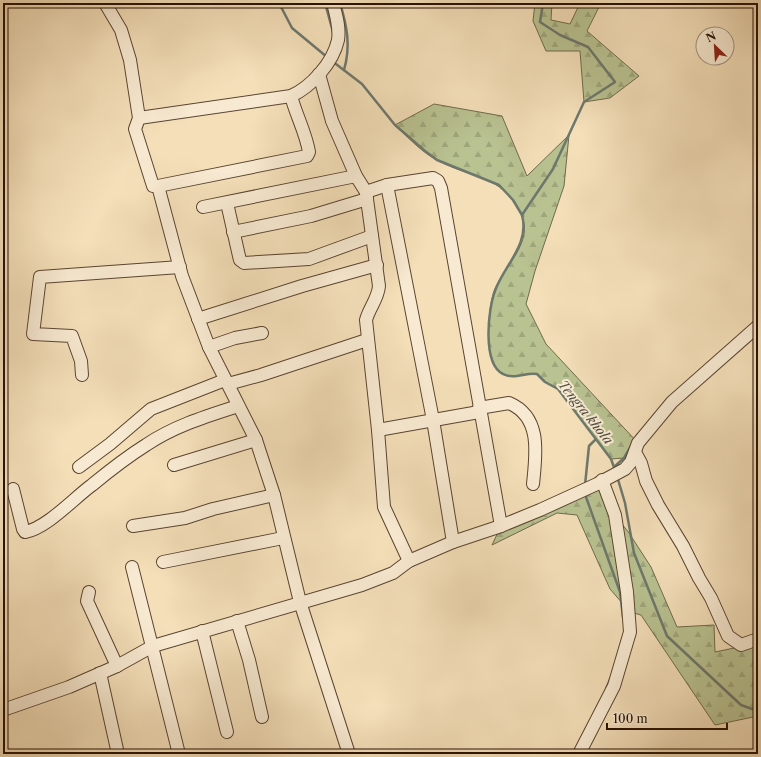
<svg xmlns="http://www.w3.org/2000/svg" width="761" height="757" font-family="'Libre Caslon Text',serif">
	<defs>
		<pattern id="forest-firs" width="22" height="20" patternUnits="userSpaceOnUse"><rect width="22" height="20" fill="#b9c291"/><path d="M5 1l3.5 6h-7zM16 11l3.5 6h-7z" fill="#9fa67b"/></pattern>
	</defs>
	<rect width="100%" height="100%" fill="#f4dfb9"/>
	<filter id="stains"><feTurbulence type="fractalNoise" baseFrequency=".005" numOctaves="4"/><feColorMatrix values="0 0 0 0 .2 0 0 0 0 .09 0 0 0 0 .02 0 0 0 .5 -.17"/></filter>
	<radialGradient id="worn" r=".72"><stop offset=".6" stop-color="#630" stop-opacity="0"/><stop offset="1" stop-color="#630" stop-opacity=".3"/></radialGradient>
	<g fill="url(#forest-firs)" stroke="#706a4a">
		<polygon points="535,3 552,3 551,20 570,24 580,3 601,3 587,31 639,76 610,98 584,102 580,51 546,51 533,21"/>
		<path d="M434,104L502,116L527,176L569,135L564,186L535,271L526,304L546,344L638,443L635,452L624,458L611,459L558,389L545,382L536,374C526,372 514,379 504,374C482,364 488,310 494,291C503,267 535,242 521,214C501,173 471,179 437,160C421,152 408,137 395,125Z"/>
		<polygon points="602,480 615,515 629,533 651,567 677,627 714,625 715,652 758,643 758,716 715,725 641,615 630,612 610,589 577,515 557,513 492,545 501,526"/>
	</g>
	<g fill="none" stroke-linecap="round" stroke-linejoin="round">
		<g stroke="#6d786d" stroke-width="2.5">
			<polyline points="279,3 292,28 327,57"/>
			<polyline points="325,3 333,32"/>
			<path d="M340,3C347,26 351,46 344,70"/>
			<path d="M543,3L540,22L560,35L588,47L615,82L584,102L553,169L522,215C530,245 504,265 495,291C488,309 482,364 503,374C514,380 526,372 537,374L545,382L558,389L611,459L615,470"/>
			<polyline points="332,61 362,84 395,125 425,151 437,160 499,185 513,200 522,215"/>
			<polyline points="614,467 624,458 638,434"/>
			<polyline points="617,476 625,503 634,553 667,636 741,705 752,709 758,707"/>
			<polyline points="585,485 589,446 596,439"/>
			<polyline points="586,497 620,592 623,617"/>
			<polyline points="606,689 611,677"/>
		</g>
		<defs>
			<g id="minor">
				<polyline points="105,3 121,30 130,60 139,118 135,129 153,186 158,186 182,276 209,347 256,440 274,495 300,602 349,754"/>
				<path d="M319,74L332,121L356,176L366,192L379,286C378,299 369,308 366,320L378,430L384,507L409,561"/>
				<path d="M139,118L291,96C311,87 333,63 338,40C340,27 336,15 333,3"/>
				<polyline points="387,185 433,420 453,542"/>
				<path d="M158,186L307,156L309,152C306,133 296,115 291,96"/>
				<polyline points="366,192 387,185 433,178 438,181 441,188 501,526"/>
				<polyline points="227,203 239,256 240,260 244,263 309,259 372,236"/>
				<polyline points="203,207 356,176"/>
				<polyline points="233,232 311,216 367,199"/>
				<polyline points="198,319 302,286 377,265"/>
				<polyline points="209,347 235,338 262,333"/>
				<polyline points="82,375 81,361 72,336 33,334 40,277 180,267"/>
				<polyline points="228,384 261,375 367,340"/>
				<path d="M479,408L509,403C542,417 536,454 533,484"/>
				<polyline points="378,430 479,412"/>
				<polyline points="635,452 641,463 646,481 658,505 683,546 699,578 711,598 728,636 741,645 758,639"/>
				<polyline points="174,465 256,440"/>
				<polyline points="79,467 110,444 151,409 225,380"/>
				<path d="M13,489L23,529L25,532C47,528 74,498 92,485C109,471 127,457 146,445C174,426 207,416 238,406"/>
				<polyline points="133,526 185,518 213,509 274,495"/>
				<polyline points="163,562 283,538"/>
				<polyline points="132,567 179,754"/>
				<polyline points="89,592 87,601 117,666"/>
				<polyline points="237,621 249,660 262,717"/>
				<polyline points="202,631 227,732"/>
				<polyline points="100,673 118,754"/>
				<polyline points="3,710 69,687 117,666 153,646 362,585 393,573 409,561 453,542 501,526 540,510 597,484 625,469 631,462 638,443 672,402 758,326"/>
				<polyline points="579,754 614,686 630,632 627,592 615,515 602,480"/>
			</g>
		</defs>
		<use href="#minor" stroke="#5a4431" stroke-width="14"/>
		<use href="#minor" stroke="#f8ead2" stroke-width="12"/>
	</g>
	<g text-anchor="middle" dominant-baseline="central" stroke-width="4" stroke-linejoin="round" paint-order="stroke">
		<g font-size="13" font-style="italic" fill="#4f4d41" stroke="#f8ead2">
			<text transform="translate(586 412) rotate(51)">Tengra khola</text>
		</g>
	</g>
	<rect width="761" height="757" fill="none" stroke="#f4dfb9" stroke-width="16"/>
	<rect x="4" y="4" width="753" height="749" fill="none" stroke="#261104" stroke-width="2"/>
	<rect x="8" y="8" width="745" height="741" fill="none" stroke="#261104"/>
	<g transform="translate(715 46) rotate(335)"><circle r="19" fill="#f8ead2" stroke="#a49380"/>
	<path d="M0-3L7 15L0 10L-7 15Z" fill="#8f2418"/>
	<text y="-6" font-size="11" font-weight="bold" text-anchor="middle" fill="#261104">N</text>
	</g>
	<path d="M607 723v6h120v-6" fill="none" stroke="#261104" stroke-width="2"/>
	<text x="613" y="723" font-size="12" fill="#261104" stroke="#f8ead2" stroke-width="3" paint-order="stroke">100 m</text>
	<rect width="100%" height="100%" filter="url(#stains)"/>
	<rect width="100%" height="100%" fill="url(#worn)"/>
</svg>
